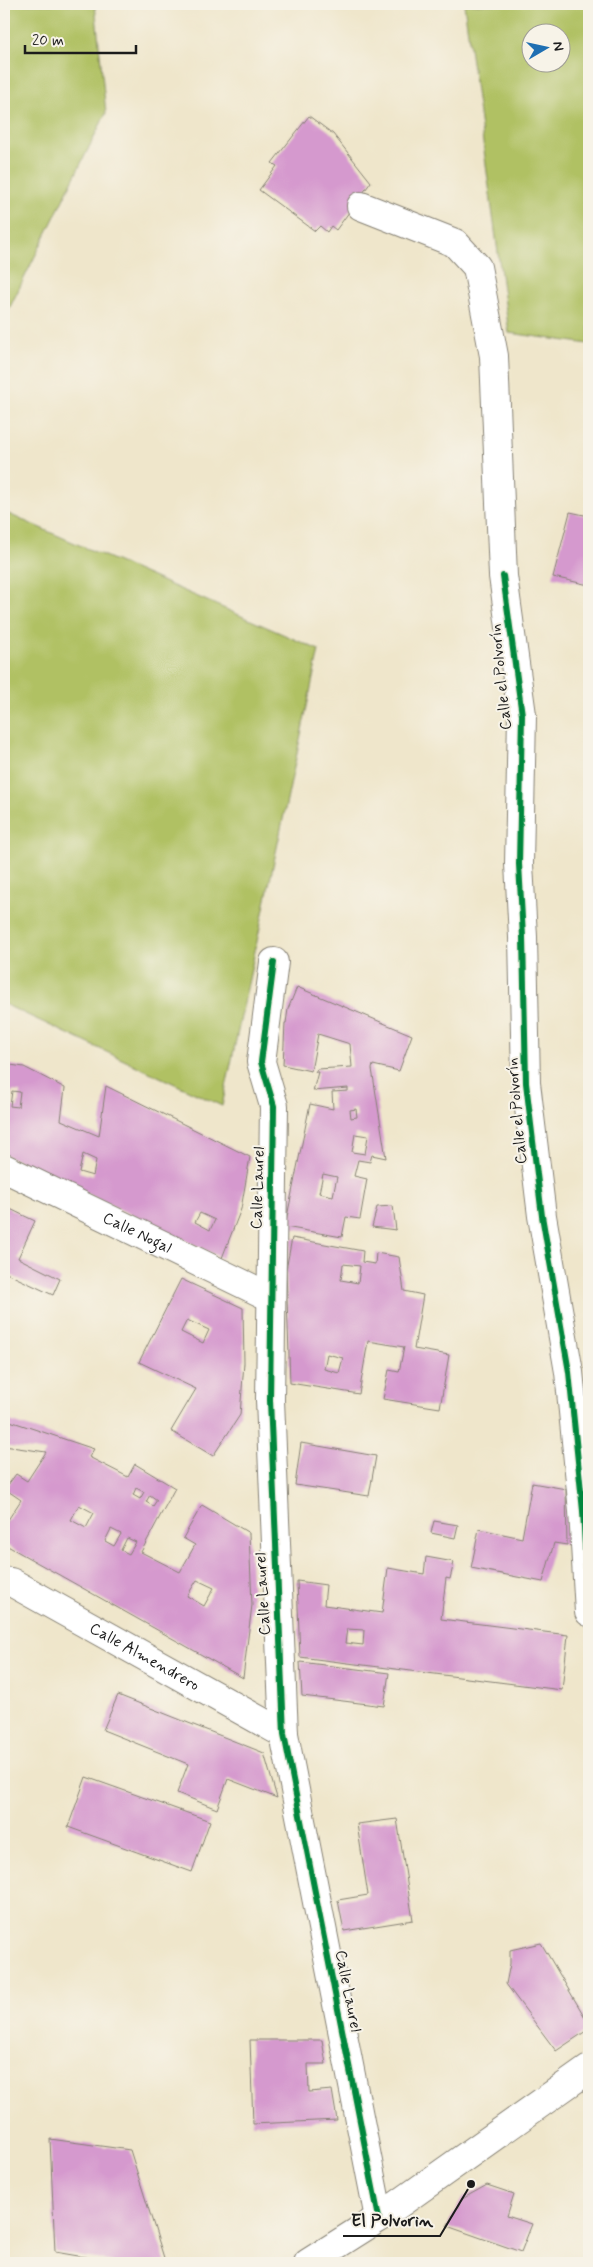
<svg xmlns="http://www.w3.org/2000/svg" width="593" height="2267" font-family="Mynerve,sans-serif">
	<rect width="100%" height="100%" fill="#f7f3e8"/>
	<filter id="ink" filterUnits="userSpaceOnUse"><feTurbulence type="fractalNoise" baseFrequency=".02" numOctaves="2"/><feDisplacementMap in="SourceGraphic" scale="10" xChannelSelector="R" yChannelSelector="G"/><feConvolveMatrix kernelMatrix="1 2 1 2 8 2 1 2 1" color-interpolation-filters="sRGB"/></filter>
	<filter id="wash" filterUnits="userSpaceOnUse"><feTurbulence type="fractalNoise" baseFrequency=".0096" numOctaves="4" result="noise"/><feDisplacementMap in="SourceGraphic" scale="20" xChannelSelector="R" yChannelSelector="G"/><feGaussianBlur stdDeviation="1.12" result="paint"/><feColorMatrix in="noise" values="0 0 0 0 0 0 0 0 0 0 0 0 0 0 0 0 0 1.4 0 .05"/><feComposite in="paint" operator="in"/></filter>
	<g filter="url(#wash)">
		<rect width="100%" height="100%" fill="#efe6cb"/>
		<g fill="#b0c164" stroke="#666e40" fill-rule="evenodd">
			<polygon points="4,4 95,4 106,113 4,319"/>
			<path d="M464,4H589V344L509,333ZM530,32H560V62H530Z"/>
			<polygon points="4,512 319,650 222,1106 4,1004"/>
		</g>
		<g id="blocks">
			<g fill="#d599ce" fill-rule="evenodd">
				<polygon points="309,116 333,134 371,182 336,230 331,226 327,232 320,226 315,231 259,190 277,166 272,163"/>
				<polygon points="570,512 589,516 589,585 553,577"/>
				<path d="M297,987L412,1035L399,1071L373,1065L372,1069L386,1158L372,1155L370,1162L358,1160L354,1176L367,1179L360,1219L346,1217L342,1237L285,1227L310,1104L333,1109L332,1092L348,1091V1088L313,1091L318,1072H315L317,1069L352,1067L350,1044L318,1034L311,1071L283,1065L285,1023H286L288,1009ZM356,1109L357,1117L351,1118L350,1110ZM355,1134L368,1136L365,1154L352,1152ZM323,1174L337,1177L333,1196L319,1193Z"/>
				<path d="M4,1064L24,1067L65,1088L61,1120L99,1136L106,1086L250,1157L241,1209L222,1258L4,1154ZM12,1091L20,1092L18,1107L10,1106ZM83,1154L96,1160L93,1176L79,1172ZM200,1213L215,1220L210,1230L195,1222Z"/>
				<polygon points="4,1206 35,1221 18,1258 60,1279 53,1295 4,1272"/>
				<polygon points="393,1206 396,1230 372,1227 377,1207"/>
				<path d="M292,1238L363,1251L362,1262L375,1264L376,1253L399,1257L404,1291L423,1295L414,1349L449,1355L440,1408L383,1399L389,1370L399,1372L404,1347L368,1341L359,1394L290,1383L286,1270ZM343,1264L360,1266L358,1283L341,1280ZM327,1354L343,1358L339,1373L324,1369Z"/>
				<path d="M181,1279L243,1308L244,1363L240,1415L213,1456L171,1431L196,1389L139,1362ZM187,1320L209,1330L203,1343L181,1332Z"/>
				<path d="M4,1419L94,1449L89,1457L128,1477L135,1464L175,1488L141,1552L180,1572L195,1545L183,1538L202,1505L249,1533L252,1605L243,1678L4,1544V1526L21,1500L5,1489L16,1474L27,1481L46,1452L4,1446ZM136,1488L144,1492L140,1499L133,1495ZM150,1495L157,1500L153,1506L146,1502ZM79,1505L94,1513L86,1528L71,1520ZM111,1529L121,1534L114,1546L105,1541ZM127,1538L136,1542L129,1554L121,1550ZM197,1580L214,1588L204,1606L187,1596Z"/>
				<polygon points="301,1443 376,1456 369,1496 295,1485"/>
				<polygon points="532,1483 566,1489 567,1545 554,1543 543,1582 471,1568 479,1529 522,1538"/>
				<polygon points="434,1521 458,1525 455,1538 431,1533"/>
				<path d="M426,1557L454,1562L450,1579L446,1578L441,1619L568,1635L562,1690L300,1657L297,1581L326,1585L324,1605L382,1613L388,1568L424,1574ZM347,1629L364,1630L363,1645L345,1643Z"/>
				<polygon points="300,1662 389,1673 384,1706 302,1696"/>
				<polygon points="118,1695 264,1753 277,1798 228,1779 217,1809 177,1793 188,1764 103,1730"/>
				<polygon points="86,1777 210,1821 192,1872 68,1827"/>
				<polygon points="397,1819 413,1920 344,1931 338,1900 368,1895 357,1824"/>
				<polygon points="541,1943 589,2024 589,2029 556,2051 506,1984 510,1964 510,1950"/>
				<polygon points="250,2040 322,2040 326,2064 308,2064 309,2092 332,2090 337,2120 253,2124"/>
				<polygon points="50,2139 130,2150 165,2261 150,2263 119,2263 55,2252"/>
				<polygon points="487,2185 514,2194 507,2216 532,2224 521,2252 447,2226 462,2199"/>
			</g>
		</g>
	</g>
	<g filter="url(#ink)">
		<use href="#blocks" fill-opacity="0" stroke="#868174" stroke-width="1"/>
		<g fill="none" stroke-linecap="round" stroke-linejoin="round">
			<defs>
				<g id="minor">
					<polyline points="361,206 455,243 477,267 494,356 503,576 522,715 519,864 523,937 526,1083 542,1216 569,1372 583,1511 589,1612"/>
					<polyline points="274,962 261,1062 274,1106 270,1400 284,1734 379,2218"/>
					<path id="s1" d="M4,1168L270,1297"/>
					<path id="s2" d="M4,1581L11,1582L284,1734"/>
				</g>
				<polyline id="major" points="308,2263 379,2218 589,2069"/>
			</defs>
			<use href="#minor" stroke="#868174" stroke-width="30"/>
			<use href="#major" stroke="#868174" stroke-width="30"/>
			<use href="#minor" stroke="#fff" stroke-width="28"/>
			<use href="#major" stroke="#fff" stroke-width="28"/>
			<defs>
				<g id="cycleway">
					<polyline points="503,576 522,715 519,864 523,937 526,1083 542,1216 569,1372 583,1511 589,1612"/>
					<polyline points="274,962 261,1062 274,1106 270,1400 284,1734 379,2218"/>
				</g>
			</defs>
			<use href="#cycleway" stroke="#f7f3e8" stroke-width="9"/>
			<use href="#cycleway" stroke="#00873e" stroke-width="6"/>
		</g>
	</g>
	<g text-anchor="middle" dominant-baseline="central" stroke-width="4" stroke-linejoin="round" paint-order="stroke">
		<g font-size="16" fill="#1c1c1c" stroke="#f7f3e8">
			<text transform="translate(501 677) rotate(-96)">Calle el Polvorín</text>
			<text transform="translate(517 1111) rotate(-95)">Calle el Polvorín</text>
			<text transform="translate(258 1188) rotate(-88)">Calle Laurel</text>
			<text stroke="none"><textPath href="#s1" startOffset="148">Calle Nogal</textPath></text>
			<text transform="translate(263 1594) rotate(-93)">Calle Laurel</text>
			<text stroke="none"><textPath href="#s2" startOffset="160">Calle Almendrero</textPath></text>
			<text transform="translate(348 1991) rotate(79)">Calle Laurel</text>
		</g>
	</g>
	<path fill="none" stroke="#1c1c1c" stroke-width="2" d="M471 2184L440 2236H343"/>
	<circle fill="#1c1c1c" stroke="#f7f3e8" stroke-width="2" cx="471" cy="2184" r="5"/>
	<g font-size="18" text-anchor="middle" font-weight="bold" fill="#1c1c1c" stroke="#f7f3e8" stroke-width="4" stroke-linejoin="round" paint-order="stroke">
		<text x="392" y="2226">El Polvorin</text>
	</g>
	<rect width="593" height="2267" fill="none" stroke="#f7f3e8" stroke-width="20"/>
	<g transform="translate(546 48) rotate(81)"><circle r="24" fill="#f7f3e8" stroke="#9f9d96"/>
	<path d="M0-4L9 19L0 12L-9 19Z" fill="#1f6fb2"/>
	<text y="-8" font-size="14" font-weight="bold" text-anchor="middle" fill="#1c1c1c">N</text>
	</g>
	<path d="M25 45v8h111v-8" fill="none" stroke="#1c1c1c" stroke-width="2.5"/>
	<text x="32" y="45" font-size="15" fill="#1c1c1c" stroke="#f7f3e8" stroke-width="4" paint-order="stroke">20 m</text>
</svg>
